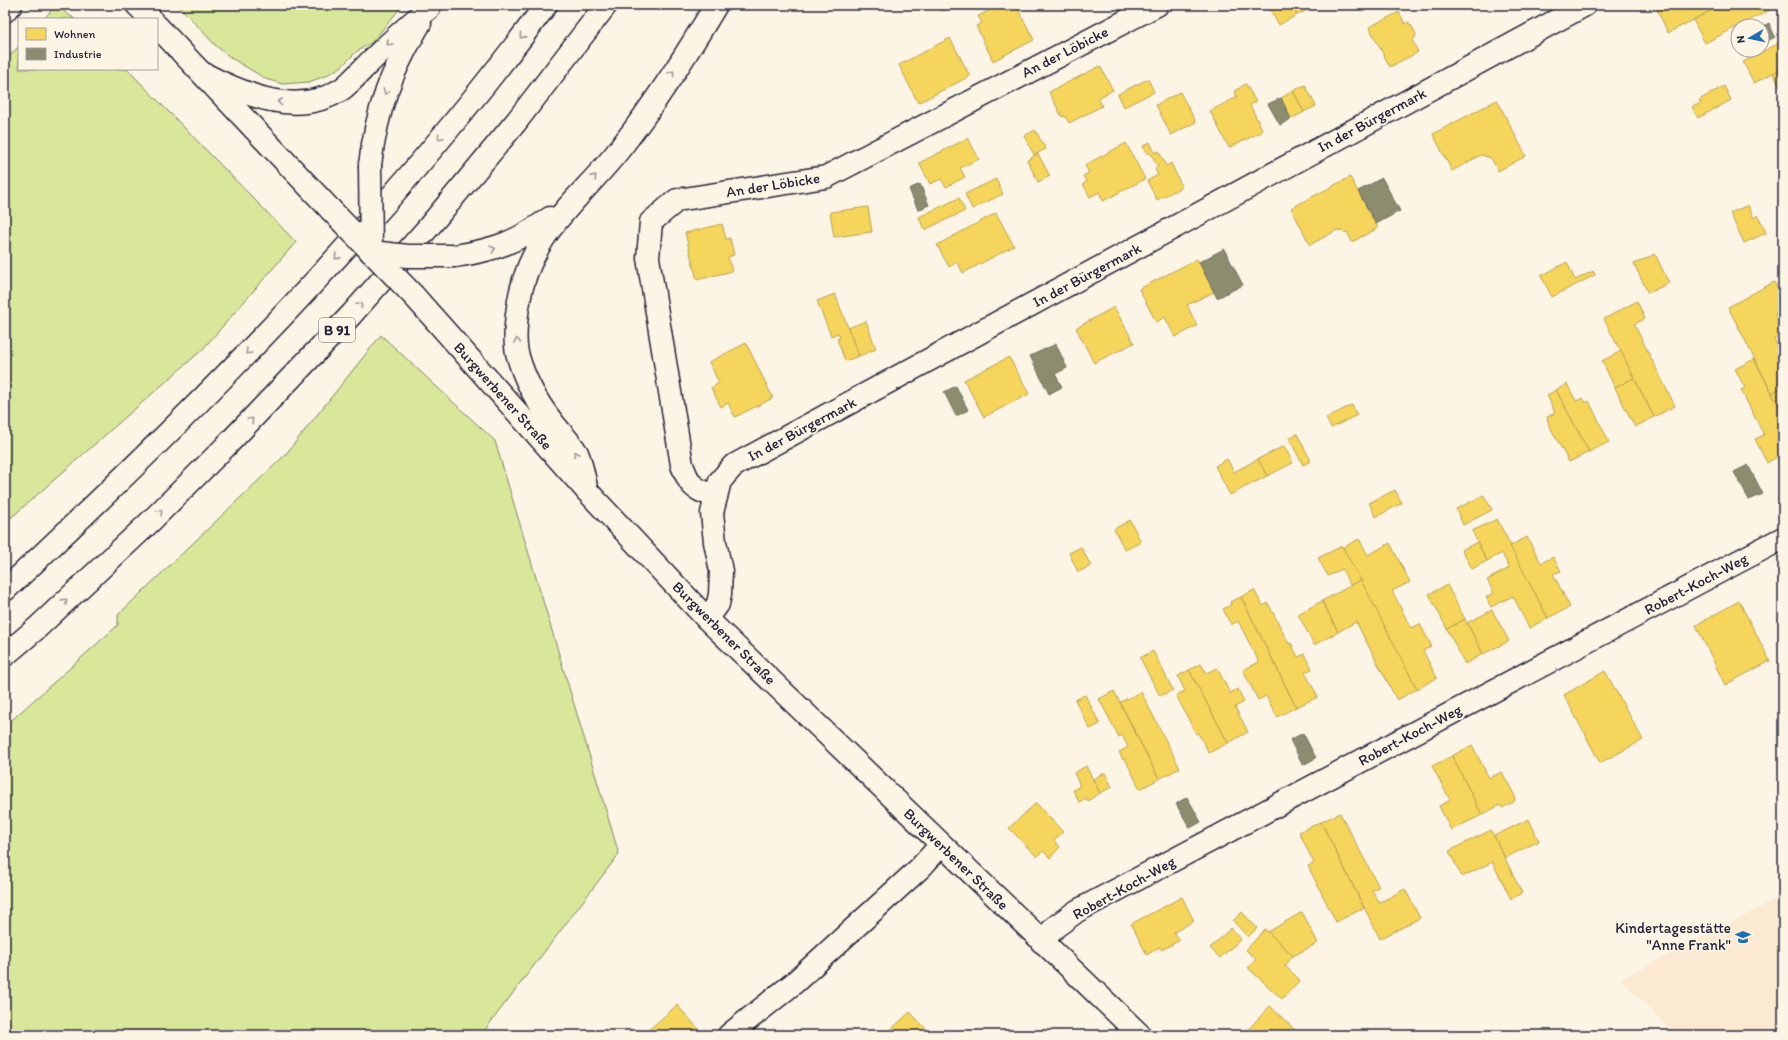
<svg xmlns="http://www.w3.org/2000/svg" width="1788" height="1040" font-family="Itim,sans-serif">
	<rect width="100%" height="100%" fill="#fcf5e5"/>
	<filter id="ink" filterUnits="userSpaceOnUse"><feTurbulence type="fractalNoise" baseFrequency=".025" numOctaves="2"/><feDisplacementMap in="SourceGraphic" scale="8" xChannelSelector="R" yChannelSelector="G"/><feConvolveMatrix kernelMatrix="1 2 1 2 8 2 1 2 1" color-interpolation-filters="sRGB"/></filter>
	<g filter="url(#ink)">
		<polygon fill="#fbe9d2" points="1783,896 1783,1035 1675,1035 1621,979"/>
		<g fill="#d9e79a" stroke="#7e846a">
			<polygon points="178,5 403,5 372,42 356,52 341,67 325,76 309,82 282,84 266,79 231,58 216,46"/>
			<polygon points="56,6 75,19 43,19"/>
			<polygon points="19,46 19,69 127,69 296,242 202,350 5,523 5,61"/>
			<polygon points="381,335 495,441 619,854 481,1035 5,1035 5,726 118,625 118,615 285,455"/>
		</g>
		<g fill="#f6d55c" stroke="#b69f52">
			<polygon points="939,5 960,5 941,11"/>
			<polygon points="1000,5 1002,5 1006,12 1017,7 1034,40 993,61 976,26 982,23 978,16"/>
			<polygon points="1267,5 1291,5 1297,15 1279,25"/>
			<polygon points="1291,5 1317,5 1297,15"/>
			<polygon points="1665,5 1722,5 1668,33 1657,9"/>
			<polygon points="1722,5 1767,5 1770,10 1705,43 1693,20"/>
			<polygon points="1399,12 1405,24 1408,22 1411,25 1416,34 1415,38 1412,40 1418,52 1390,67 1369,27"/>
			<polygon points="950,38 970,76 918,103 899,65"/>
			<polygon points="1783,41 1783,68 1754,83 1743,62"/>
			<polygon points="1100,66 1113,90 1098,98 1102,106 1069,123 1065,116 1062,117 1049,92"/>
			<polygon points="1783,68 1783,92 1773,73"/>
			<polygon points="1148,79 1154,92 1124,107 1118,94"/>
			<polygon points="1246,84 1256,102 1250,105 1263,131 1229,148 1210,111 1237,97 1234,91"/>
			<polygon points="1305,85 1316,106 1304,112 1293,91"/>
			<polygon points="1724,86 1731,100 1698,118 1692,107 1701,103 1699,100"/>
			<polygon points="1293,91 1304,112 1291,119 1281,98"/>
			<polygon points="1180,92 1196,122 1171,135 1156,105"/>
			<polygon points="1497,100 1526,156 1498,171 1491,158 1481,155 1452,171 1433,134"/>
			<polygon points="1035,130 1046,149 1034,155 1024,136"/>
			<polygon points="968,138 979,159 960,168 965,177 946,187 941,179 930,184 919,163"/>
			<polygon points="1150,142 1155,153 1159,151 1166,166 1171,163 1182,187 1157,200 1147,181 1158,175 1155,169 1158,167 1150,152 1147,154 1143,146"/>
			<polygon points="1126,143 1145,179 1103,201 1099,192 1090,197 1083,184 1087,182 1083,176 1089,173 1085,165"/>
			<polygon points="1038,154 1050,176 1038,182 1027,160"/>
			<polygon points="1350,177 1378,228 1352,242 1348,233 1337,230 1310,245 1291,208"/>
			<polygon points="996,179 1003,194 972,209 965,194"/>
			<polygon points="959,198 965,211 924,230 919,217"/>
			<polygon points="1748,205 1754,218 1758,215 1766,233 1744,243 1730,213"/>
			<polygon points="868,207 872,232 834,237 830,212"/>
			<polygon points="996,213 1014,246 963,273 957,262 949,267 937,245"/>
			<polygon points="722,224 726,239 730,238 734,255 728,257 732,271 697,280 685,233"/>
			<polygon points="1655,254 1669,283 1648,293 1634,264"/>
			<polygon points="1197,259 1214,292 1187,305 1197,326 1175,337 1165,317 1156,322 1139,289"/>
			<polygon points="1567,262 1575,280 1593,271 1595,275 1552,297 1541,276"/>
			<polygon points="1774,282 1783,299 1783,309 1775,314 1783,330 1783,335 1774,339 1783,356 1783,387 1772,393 1728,307"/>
			<polygon points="835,294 859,356 845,361 837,339 840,338 838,333 831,336 817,301"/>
			<polygon points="1637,301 1645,319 1634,324 1675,406 1654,417 1604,319"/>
			<polygon points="1114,307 1134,343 1094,363 1076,328"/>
			<polygon points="866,321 876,349 859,356 848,328"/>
			<polygon points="746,343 773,398 735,417 728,403 721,407 711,388 719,383 709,362"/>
			<polygon points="1621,351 1634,378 1615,388 1602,361"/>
			<polygon points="1009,357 1029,394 984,417 964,380"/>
			<polygon points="1754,359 1783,414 1783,469 1777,457 1767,463 1755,439 1764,435 1741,390 1745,388 1735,369"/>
			<polygon points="1634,378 1654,417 1635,427 1615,388"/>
			<polygon points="1567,384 1576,401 1583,398 1586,403 1589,401 1609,442 1589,452 1556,390"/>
			<polygon points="1783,387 1783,414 1772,393"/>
			<polygon points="1556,390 1589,452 1569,462 1549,425 1547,417 1555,413 1547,395"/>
			<polygon points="1352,405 1357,415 1331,428 1326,418"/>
			<polygon points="1297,434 1311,461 1303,465 1289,438"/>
			<polygon points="1284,446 1293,463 1267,476 1258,459"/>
			<polygon points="1227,459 1234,472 1258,459 1267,476 1230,495 1215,466"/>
			<polygon points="1395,490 1402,503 1376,517 1369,503"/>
			<polygon points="1484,495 1492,510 1463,525 1456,509"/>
			<polygon points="1497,519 1548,618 1529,628 1513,596 1491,607 1486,597 1494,593 1487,580 1509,568 1502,553 1487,561 1472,531"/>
			<polygon points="1130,520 1141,542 1125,550 1114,529"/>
			<polygon points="1527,537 1541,563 1553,557 1561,571 1553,574 1570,607 1548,618 1510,546"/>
			<polygon points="1359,539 1368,555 1390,543 1410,582 1392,591 1411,628 1420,624 1431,645 1430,647 1423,651 1437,678 1417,689 1342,548"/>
			<polygon points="1477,542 1487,561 1472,569 1462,550"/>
			<polygon points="1342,546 1361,580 1350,585 1342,569 1328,576 1318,558"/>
			<polygon points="1081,547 1091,566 1078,572 1069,553"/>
			<polygon points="1361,580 1417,689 1397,700 1356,622 1338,632 1322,601"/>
			<polygon points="1447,585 1465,619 1447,629 1429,594"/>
			<polygon points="1254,590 1263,606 1268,603 1289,644 1291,643 1298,657 1305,654 1312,669 1305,672 1318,697 1296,707 1241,597"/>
			<polygon points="1241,597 1296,707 1277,717 1266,696 1258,700 1243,670 1259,662 1238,621 1231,625 1223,609 1231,605 1230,602"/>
			<polygon points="1322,601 1338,632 1314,645 1298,614"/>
			<polygon points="1739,601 1770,661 1725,685 1696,625"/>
			<polygon points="1492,610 1509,641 1483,654 1467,623"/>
			<polygon points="1465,619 1483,654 1465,664 1447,629"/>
			<polygon points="1153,651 1173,690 1160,696 1140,658"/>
			<polygon points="1201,664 1206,673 1217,668 1230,693 1238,689 1244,702 1235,707 1248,732 1228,743 1189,670"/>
			<polygon points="1189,670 1228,743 1209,753 1198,733 1196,734 1176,695 1185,691 1178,676"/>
			<polygon points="1605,671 1643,740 1600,763 1564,695"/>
			<polygon points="1114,691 1159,779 1140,789 1125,759 1123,760 1119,752 1128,747 1122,735 1119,737 1099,699"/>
			<polygon points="1141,692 1180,768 1159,779 1120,702"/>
			<polygon points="1085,695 1100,724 1090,729 1075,700"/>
			<polygon points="1472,745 1489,778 1502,772 1515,796 1514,802 1502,808 1500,805 1482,815 1452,756"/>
			<polygon points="1452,756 1482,815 1451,830 1439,806 1450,800 1432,766"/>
			<polygon points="1086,766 1100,793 1088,801 1086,798 1079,802 1073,790 1080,786 1074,773"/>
			<polygon points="1105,773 1112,787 1100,793 1093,779"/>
			<polygon points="1036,803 1063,832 1054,841 1060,847 1050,858 1043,851 1037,857 1009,828"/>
			<polygon points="1340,813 1379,887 1372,890 1379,903 1405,889 1420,918 1380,939 1321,822"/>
			<polygon points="1529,819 1539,841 1505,858 1494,836"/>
			<polygon points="1321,822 1364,908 1336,922 1308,866 1314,863 1299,832"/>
			<polygon points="1491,830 1522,893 1511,899 1492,862 1462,877 1449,851"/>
			<polygon points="1182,897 1194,921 1174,932 1180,940 1162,950 1159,947 1147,955 1131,924"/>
			<polygon points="1242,912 1257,928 1248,937 1233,921"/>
			<polygon points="1302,912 1318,943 1293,956 1268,932"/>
			<polygon points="1231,928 1241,939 1220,958 1210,948"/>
			<polygon points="1265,929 1293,956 1285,966 1300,980 1282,999 1248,968 1256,959 1246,950"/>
			<polygon points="677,1005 703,1034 643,1035"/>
			<polygon points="1270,1006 1300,1035 1243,1035"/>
			<polygon points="910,1012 932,1035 885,1035"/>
		</g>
		<g fill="#8c8c6e" stroke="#6c6c5f">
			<polygon points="1769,23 1775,37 1762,44 1762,27"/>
			<polygon points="1281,98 1291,119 1280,125 1268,104"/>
			<polygon points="1382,178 1400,211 1376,224 1358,191"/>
			<polygon points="920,184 929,205 918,210 909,189"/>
			<polygon points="1224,249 1243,285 1217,298 1199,262"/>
			<polygon points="1056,344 1067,368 1055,374 1062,387 1049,394 1030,356"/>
			<polygon points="956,386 968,410 956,416 944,392"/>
			<polygon points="1748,465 1763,494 1749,500 1734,472"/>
			<polygon points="1303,733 1316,758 1303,765 1290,740"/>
			<polygon points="1187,797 1201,822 1190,828 1176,804"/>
		</g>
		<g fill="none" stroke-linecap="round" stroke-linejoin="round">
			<defs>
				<g id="minor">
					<polyline points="5,11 11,5"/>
					<path d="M716,497C694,488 691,489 682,465L648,258L651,222L677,200L826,177L1157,5"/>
					<polyline points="707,619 718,604 720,594 721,571 715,542 712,513 720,481 733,466 1585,5"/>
					<polyline points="1042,942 1055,927 1077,911 1783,538"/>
					<polyline points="729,1035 794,983 920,868 941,845"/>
				</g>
				<g id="major">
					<polyline points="137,5 151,19"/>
					<polyline points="157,26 330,209"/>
					<polyline points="414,296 587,491 707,619 1140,1035"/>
				</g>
				<g id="highway">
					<path d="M204,74C245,95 298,118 342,89C353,81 363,68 373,59C391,41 410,24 429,8"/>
					<path d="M370,165C377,107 391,73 420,23"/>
					<path d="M455,256C495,250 517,242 550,218"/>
					<path d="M587,491C584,479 582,464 577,453C571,443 561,433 554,424C537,403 524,379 517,353C514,339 516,321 518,307C528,232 580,201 622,146C656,102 688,52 716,5"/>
					<path d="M5,590C199,408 387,219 546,5"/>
					<polyline points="5,655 37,628 151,521 226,446 351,315 427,229 516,122 606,5"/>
				</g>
			</defs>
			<use href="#minor" stroke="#22223b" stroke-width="25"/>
			<use href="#major" stroke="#22223b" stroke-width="25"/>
			<use href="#highway" stroke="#22223b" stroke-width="25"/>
			<use href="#minor" stroke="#fcf5e5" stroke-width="22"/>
			<use href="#major" stroke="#fcf5e5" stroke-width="22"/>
			<use href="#highway" stroke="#fcf5e5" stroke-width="22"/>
			<defs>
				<polyline id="major-bridge" points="330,209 414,296"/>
				<polyline id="highway-bridge" points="370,165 371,252 408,256 455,256"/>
			</defs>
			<use href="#major-bridge" stroke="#22223b" stroke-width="25" stroke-linecap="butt"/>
			<use href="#highway-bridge" stroke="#22223b" stroke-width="25" stroke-linecap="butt"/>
			<use href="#major-bridge" stroke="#fcf5e5" stroke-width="22"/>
			<use href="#highway-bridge" stroke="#fcf5e5" stroke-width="22"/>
		</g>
		<defs><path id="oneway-chevron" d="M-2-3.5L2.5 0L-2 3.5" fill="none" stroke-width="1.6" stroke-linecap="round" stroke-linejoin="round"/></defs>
		<g stroke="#9a9698">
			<use href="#oneway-chevron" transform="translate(522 36) rotate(129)"/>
			<use href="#oneway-chevron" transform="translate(389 43) rotate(136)"/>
			<use href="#oneway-chevron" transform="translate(672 73) rotate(-55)"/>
			<use href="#oneway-chevron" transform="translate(386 92) rotate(110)"/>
			<use href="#oneway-chevron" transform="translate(280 102) rotate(-172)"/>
			<use href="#oneway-chevron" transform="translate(440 137) rotate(130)"/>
			<use href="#oneway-chevron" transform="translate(594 177) rotate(-48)"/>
			<use href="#oneway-chevron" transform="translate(493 249) rotate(-16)"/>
			<use href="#oneway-chevron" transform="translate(337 257) rotate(132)"/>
			<use href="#oneway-chevron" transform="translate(360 305) rotate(-49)"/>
			<use href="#oneway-chevron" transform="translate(517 341) rotate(-92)"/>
			<use href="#oneway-chevron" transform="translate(248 352) rotate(134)"/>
			<use href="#oneway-chevron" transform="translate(251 420) rotate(-46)"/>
			<use href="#oneway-chevron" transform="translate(576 454) rotate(-116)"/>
			<use href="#oneway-chevron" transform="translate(160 512) rotate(-45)"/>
			<use href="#oneway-chevron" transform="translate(65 601) rotate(-44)"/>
		</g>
	</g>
	<defs>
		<symbol id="school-bare" viewBox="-9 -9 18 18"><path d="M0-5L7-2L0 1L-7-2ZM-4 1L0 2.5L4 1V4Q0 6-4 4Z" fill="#1f6fb2" stroke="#fcf5e5" stroke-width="2.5" paint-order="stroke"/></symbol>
	</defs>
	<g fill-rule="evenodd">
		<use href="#school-bare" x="1732" y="926" width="22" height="22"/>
	</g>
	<g text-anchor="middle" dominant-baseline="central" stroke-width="4" stroke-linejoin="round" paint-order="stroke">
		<rect fill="#fcf5e5" stroke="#63616e" stroke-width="1" x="319" y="318" width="36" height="24" rx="3"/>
		<g font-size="14" font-weight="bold" fill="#22223b">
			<text x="337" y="330">B 91</text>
		</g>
		<g font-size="15" fill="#22223b" stroke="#fcf5e5">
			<text transform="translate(1065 52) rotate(-27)">An der Löbicke</text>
			<text transform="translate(1372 120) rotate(-28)">In der Bürgermark</text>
			<text transform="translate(773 185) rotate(-9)">An der Löbicke</text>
			<text transform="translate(1087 275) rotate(-28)">In der Bürgermark</text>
			<text transform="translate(503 396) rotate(48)">Burgwerbener Straße</text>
			<text transform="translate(802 429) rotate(-28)">In der Bürgermark</text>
			<text transform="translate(1696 584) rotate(-28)">Robert-Koch-Weg</text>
			<text transform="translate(724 633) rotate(45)">Burgwerbener Straße</text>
			<text transform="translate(1410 735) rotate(-28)">Robert-Koch-Weg</text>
			<text transform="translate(956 859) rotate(44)">Burgwerbener Straße</text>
			<text transform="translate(1124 888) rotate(-29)">Robert-Koch-Weg</text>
		</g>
		<g font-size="15" fill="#22223b" stroke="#fcf5e5" text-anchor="end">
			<text x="1731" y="928">Kindertagesstätte<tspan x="1731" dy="17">"Anne Frank"</tspan></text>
		</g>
	</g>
	<rect width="1788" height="1040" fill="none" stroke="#fcf5e5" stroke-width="20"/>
	<rect x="10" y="10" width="1768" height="1020" fill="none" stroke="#22223b" stroke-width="1.5" filter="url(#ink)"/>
	<rect x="18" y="18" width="140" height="52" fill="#fcf5e5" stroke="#a5a1a1"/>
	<rect x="26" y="28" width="20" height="12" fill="#f6d55c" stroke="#a5a1a1"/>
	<text x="54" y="38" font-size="12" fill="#22223b">Wohnen</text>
	<rect x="26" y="48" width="20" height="12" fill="#8c8c6e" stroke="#a5a1a1"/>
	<text x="54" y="58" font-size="12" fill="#22223b">Industrie</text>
	<g transform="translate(1750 38) rotate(261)"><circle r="19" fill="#fcf5e5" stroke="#a5a1a1"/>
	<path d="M0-3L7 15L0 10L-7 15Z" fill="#1f6fb2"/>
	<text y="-6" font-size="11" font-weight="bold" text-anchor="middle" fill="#22223b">N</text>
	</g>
</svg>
